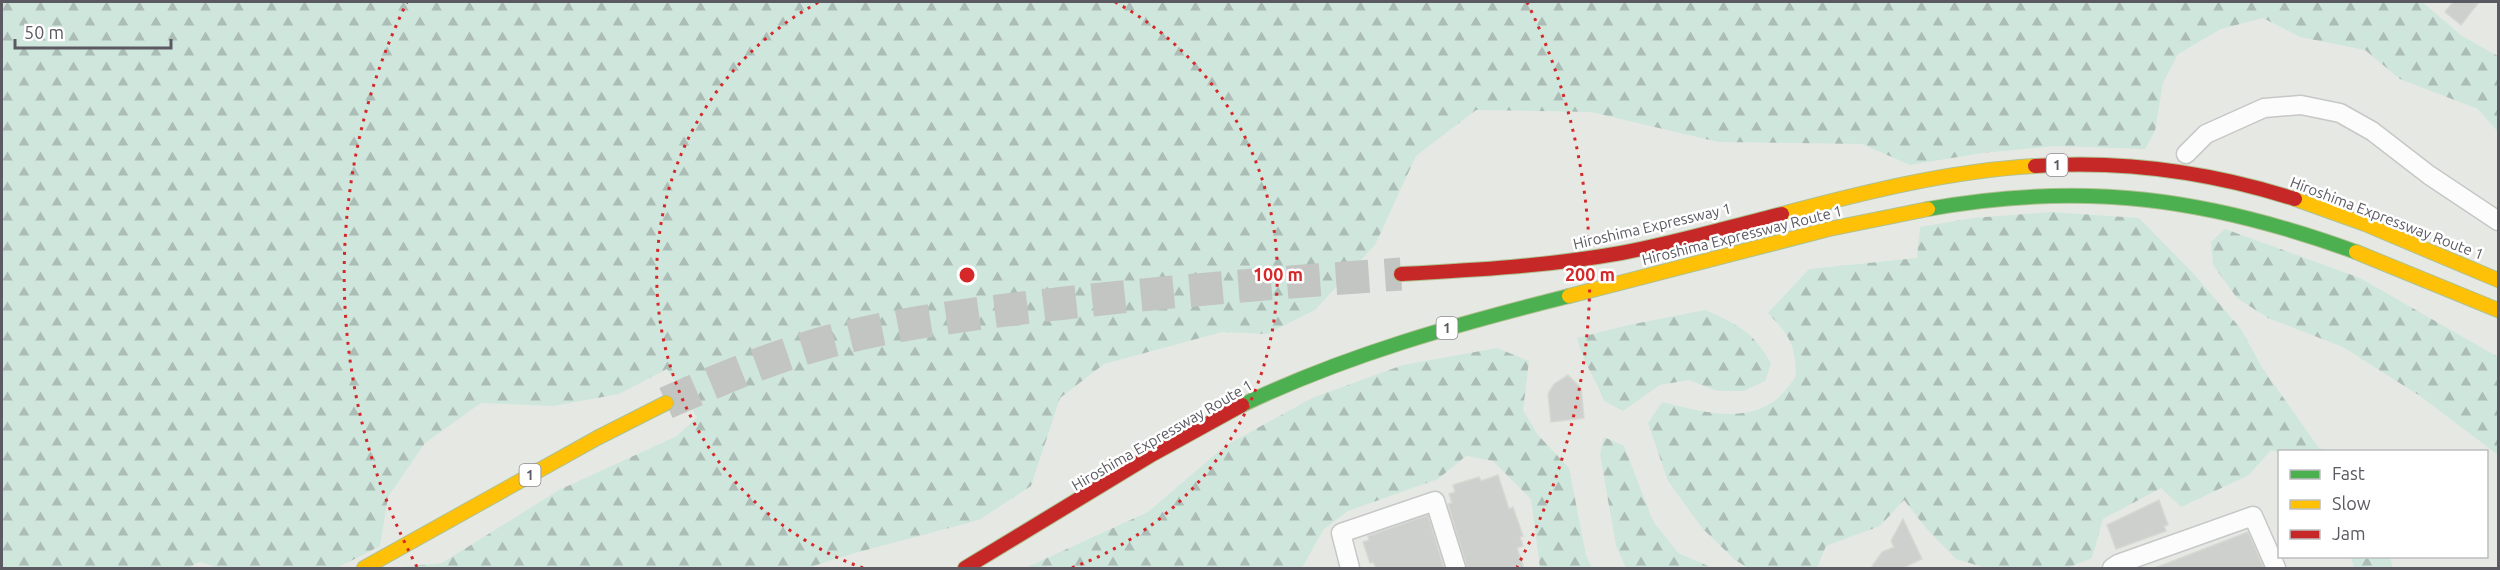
<svg xmlns="http://www.w3.org/2000/svg" width="2500" height="570" font-family="Ubuntu,sans-serif">
	<defs>
		<pattern id="forest-firs" width="22" height="20" patternUnits="userSpaceOnUse" patternTransform="scale(1.5)"><rect width="22" height="20" fill="#cfe6dc"/><path d="M5 1l3.5 6h-7zM16 11l3.5 6h-7z" fill="#abbdb6"/></pattern>
	</defs>
	<rect width="100%" height="100%" fill="#e6e9e3"/>
	<g fill="url(#forest-firs)">
		<polygon points="2,2 2422,2 2462,36 2498,56 2498,132 2478,109 2400,79 2365,50 2300,37 2263,18 2221,29 2178,54 2163,83 2155,131 2145,149 2056,146 1982,153 1910,165 1862,144 1718,142 1591,112 1476,110 1416,156 1375,245 1315,310 1267,334 1222,332 1104,364 1060,398 1031,486 979,520 855,553 807,568 390,568 442,563 559,490 677,436 697,417 667,369 619,394 553,406 481,403 425,443 388,497 380,546 337,568 219,568 200,562 188,568 2,568"/>
		<path d="M2051,212L2139,218L2192,272L2241,329L2263,369L2319,448L2331,451L2279,453L2271,450L2249,475L2181,507L2161,488L2103,519L2092,558L2067,568H1986L1956,559L1926,528L1904,500L1880,526L1826,546L1817,568H1748L1735,560L1703,529L1668,481L1648,423L1662,402C1700,411 1746,426 1779,397C1785,391 1791,383 1796,376C1795,344 1790,336 1768,313L1809,269L1917,258L1920,227L1973,218Z"/>
		<polygon points="2225,229 2360,278 2498,357 2498,455 2420,396 2343,347 2268,318 2237,298 2213,265 2211,242"/>
		<path d="M1705,310C1739,325 1752,331 1771,363L1765,381L1744,391H1717L1689,380L1660,385L1623,411L1604,401C1596,379 1582,361 1577,338L1629,325Z"/>
		<polygon points="1497,348 1529,361 1523,410 1538,435 1569,468 1586,555 1592,568 1540,568 1531,499 1493,461 1466,456 1438,479 1348,511 1323,530 1302,568 1025,568 1148,512 1225,446 1312,398 1403,365"/>
		<polygon points="1604,437 1624,446 1653,521 1678,553 1713,568 1626,568 1616,546 1600,454"/>
		<polygon points="2351,557 2390,557 2393,568 2354,568"/>
	</g>
	<g fill="#ced0cd" stroke="#d6d8d2" stroke-width="1.5">
		<polygon points="2453,2 2479,2 2461,25 2445,12"/>
		<polygon points="1568,375 1581,388 1584,418 1551,422 1548,394 1554,384"/>
		<polygon points="1498,475 1509,509 1513,507 1523,536 1520,537 1523,546 1517,548 1524,568 1467,568 1448,504 1452,503 1449,494 1455,492 1453,485 1479,477 1481,481"/>
		<polygon points="2159,500 2168,525 2164,526 2166,531 2116,549 2107,525"/>
		<polygon points="1428,515 1444,568 1376,568 1373,562 1370,563 1363,542 1369,540 1368,536"/>
		<polygon points="1903,519 1922,559 1903,568 1871,568 1882,552 1894,547 1891,541"/>
		<polygon points="2248,532 2264,568 2158,568 2157,567"/>
	</g>
	<g fill="none" stroke-linecap="round" stroke-linejoin="round">
		<path stroke="#c3c5c2" stroke-width="33" stroke-dasharray="33 16" stroke-linecap="butt" d="M666,403C718,380 772,357 827,342C902,322 979,313 1056,304C1171,291 1285,282 1401,274"/>
		<defs>
			<g id="street">
				<polyline points="2186,154 2206,134 2264,108 2301,105 2340,113 2372,131 2429,175 2498,221"/>
				<polyline points="1350,568 1341,533 1435,501 1456,568"/>
				<polyline points="2112,568 2118,564 2253,516 2276,568"/>
			</g>
			<g id="fast">
				<path d="M1928,209C2084,181 2208,198 2356,252"/>
				<path d="M1242,405C1346,355 1457,324 1569,296"/>
			</g>
			<g id="slow">
				<polyline points="2295,199 2365,224 2498,280"/>
				<path d="M1782,214C1865,192 1949,171 2035,166"/>
				<polyline points="2356,252 2498,310"/>
				<polyline points="1569,296 1829,229 1928,209"/>
				<polyline points="364,568 597,438 666,403"/>
			</g>
			<g id="jam">
				<path d="M2035,166C2124,160 2210,172 2295,199"/>
				<path d="M1401,274C1475,270 1548,266 1621,253C1675,243 1729,227 1782,214"/>
				<polyline points="965,568 1153,454 1242,405"/>
			</g>
		</defs>
		<use href="#street" stroke="#c7c7c7" stroke-width="21"/>
		<use href="#fast" stroke="#afc091" stroke-width="16"/>
		<use href="#slow" stroke="#afc091" stroke-width="16"/>
		<use href="#jam" stroke="#afc091" stroke-width="16"/>
		<use href="#street" stroke="#fbfcfb" stroke-width="18"/>
		<use href="#fast" stroke="#4caf50" stroke-width="14"/>
		<use href="#slow" stroke="#ffc107" stroke-width="14"/>
		<use href="#jam" stroke="#c62828" stroke-width="14"/>
	</g>
	<g fill="none" stroke="#d62828" stroke-width="3" stroke-dasharray="3 6">
		<path d="M863 568A311 311 0 0 1 819 2M1115 2A311 311 0 0 1 1071 568"/>
		<path d="M417 567A623 623 0 0 1 407 2M1527 2A623 623 0 0 1 1517 567"/>
	</g>
	<g text-anchor="middle" dominant-baseline="central" stroke-width="5" stroke-linejoin="round" paint-order="stroke">
		<g fill="#fff" stroke="#8c8b90" stroke-width="1.5">
			<rect x="2046.5" y="154" width="21" height="22" rx="4.5"/>
			<rect x="1436.5" y="317" width="21" height="22" rx="4.5"/>
			<rect x="519.5" y="464" width="21" height="22" rx="4.5"/>
		</g>
		<g font-size="14" font-weight="bold" fill="#5b5961">
			<text x="2057" y="165">1</text>
			<text x="1447" y="328">1</text>
			<text x="530" y="475">1</text>
		</g>
		<g font-size="15" fill="#5b5961" stroke="#fff">
			<text transform="translate(2387 218) rotate(21)">Hiroshima Expressway Route 1</text>
			<text transform="translate(1652 226) rotate(-13)">Hiroshima Expressway 1</text>
			<text transform="translate(1742 235) rotate(-14)">Hiroshima Expressway Route 1</text>
			<text transform="translate(1162 435) rotate(-30)">Hiroshima Expressway Route 1</text>
		</g>
	</g>
	<circle cx="967" cy="275" r="9" fill="#d62828" stroke="#fff" stroke-width="3"/>
	<g font-size="18" text-anchor="middle" font-weight="bold" fill="#d62828" stroke="#fff" stroke-width="5" stroke-linejoin="round" paint-order="stroke">
		<text x="1278" y="281">100 m</text>
		<text x="1590" y="281">200 m</text>
	</g>
	<rect width="2500" height="570" fill="none" stroke="#5b5961" stroke-width="6"/>
	<rect x="2278" y="450" width="210" height="108" fill="#ffffff" stroke="#bdbdc0" stroke-width="1.5"/>
	<rect x="2290" y="470" width="30" height="9" fill="#4caf50" stroke="#bdbdc0" stroke-width="1.5"/>
	<text x="2332" y="480" font-size="18" fill="#5b5961">Fast</text>
	<rect x="2290" y="500" width="30" height="9" fill="#ffc107" stroke="#bdbdc0" stroke-width="1.5"/>
	<text x="2332" y="510" font-size="18" fill="#5b5961">Slow</text>
	<rect x="2290" y="530" width="30" height="9" fill="#c62828" stroke="#bdbdc0" stroke-width="1.5"/>
	<text x="2332" y="540" font-size="18" fill="#5b5961">Jam</text>
	<path d="M15 39v9h156v-9" fill="none" stroke="#5b5961" stroke-width="3"/>
	<text x="24" y="39" font-size="18" fill="#5b5961" stroke="#ffffff" stroke-width="4.5" paint-order="stroke">50 m</text>
</svg>
